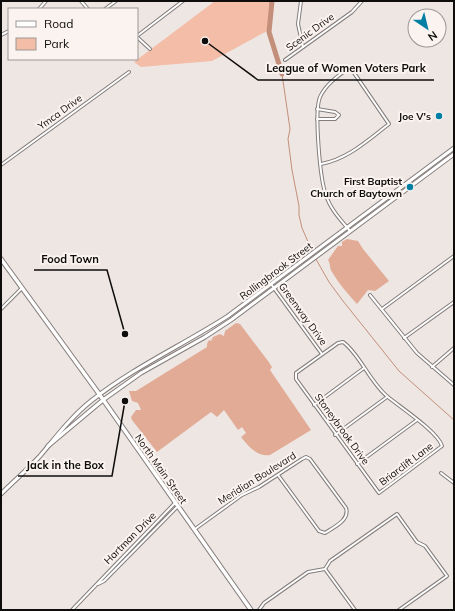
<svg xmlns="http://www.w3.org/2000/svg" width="455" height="611" font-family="Mulish,sans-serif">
	<rect width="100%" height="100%" fill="#ede6e3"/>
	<polygon fill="#f4bda7" points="215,1 271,1 267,31 212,61 141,67 134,62"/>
	<g fill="#e2ab95">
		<path d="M347,239L358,241L363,249L389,281L375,291L368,290L357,304C348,294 339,284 332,272C329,268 331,264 328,260L338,246H342V242Z"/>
		<path d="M236,323L240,324L268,361L272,367L270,370L311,430L270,455C257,457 249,447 241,437L246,433L242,427L238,430L224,410L217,417L211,412L157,452L132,420L131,417L136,410H141L138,403L132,401L129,391H136L207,347V344L209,340L211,341L213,337L220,334L224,336L225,331Z"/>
	</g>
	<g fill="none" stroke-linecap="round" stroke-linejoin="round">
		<g stroke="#c48f7a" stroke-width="1">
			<polyline points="282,74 290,129 288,139 292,170 299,206 299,215 302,228 312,251"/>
			<polyline points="313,254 329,282 343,301 399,371 454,420"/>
		</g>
		<polyline stroke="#c48f7a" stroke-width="5" points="272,1 269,32 282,74"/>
		<defs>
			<g id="minor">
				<polyline points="81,1 88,9"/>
				<polyline points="301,1 298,24 303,47"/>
				<polyline points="39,9 46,1"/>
				<polyline points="105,9 116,1"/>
				<polyline points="1,35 9,31"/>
				<polyline points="137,36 183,1"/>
				<polyline points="137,37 150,49"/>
				<polyline points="285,60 352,12 362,1"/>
				<polyline points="317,119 335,119 339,115 335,112 317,109"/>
				<path d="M321,164C348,159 368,140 389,124L350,67C338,76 326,84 320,97C314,111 320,180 326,195C330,209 341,220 350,231"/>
				<polyline points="1,165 129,72"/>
				<polyline points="271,284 322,354"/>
				<polyline points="370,295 417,353 454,385"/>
				<polyline points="1,309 22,288"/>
				<polyline points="382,309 454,256"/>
				<polyline points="404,338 454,302"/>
				<path d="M343,342C359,353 371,384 388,397C400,407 438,432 442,446L379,493L296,379V373L338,343Z"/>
				<polyline points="432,367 454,348"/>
				<polyline points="314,405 364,368"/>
				<polyline points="335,435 387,397"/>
				<polyline points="357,464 417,420"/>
				<polyline points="441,473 454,483"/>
				<path d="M195,529L242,495L259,487L302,459L306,457L310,459L346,508C350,520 334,527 325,533L319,531L278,475"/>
				<polyline points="325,569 355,610"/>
				<polyline points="98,584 104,581 178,506"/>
				<polyline points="72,610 175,503"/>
				<polyline points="259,610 264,603 308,572 325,569 330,561 397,514 417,542 425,546 447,576 399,610"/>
			</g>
			<g id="secondary">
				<polyline points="48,446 103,400 141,373 205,337 231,320 454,154"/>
				<path d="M1,494C14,481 28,469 40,456C56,437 71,417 91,401C134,367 183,345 228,316L454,148"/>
			</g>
			<polyline id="primary" points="1,259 97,391 251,610"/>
		</defs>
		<use href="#minor" stroke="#837c7a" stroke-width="4"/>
		<use href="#secondary" stroke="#837c7a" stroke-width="5"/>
		<use href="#primary" stroke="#837c7a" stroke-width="5.5"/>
		<use href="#minor" stroke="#fff" stroke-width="2"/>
		<use href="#secondary" stroke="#fff" stroke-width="3"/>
		<use href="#primary" stroke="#fff" stroke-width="3.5"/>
	</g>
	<g fill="#007fa4" stroke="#faf3f0" stroke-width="1.5">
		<circle cx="439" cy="116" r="4"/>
		<circle cx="410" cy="187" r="4"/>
	</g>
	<g text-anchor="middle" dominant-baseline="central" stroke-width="4" stroke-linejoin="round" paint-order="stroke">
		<g font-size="10" fill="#0f0d0c" stroke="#faf3f0">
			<text transform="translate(310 32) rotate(-36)">Scenic Drive</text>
			<text transform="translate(60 112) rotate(-36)">Ymca Drive</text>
			<text transform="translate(276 271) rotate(-37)">Rollingbrook Street</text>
			<text transform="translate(303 314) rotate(54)">Greenway Drive</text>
			<text transform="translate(342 429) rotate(54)">Stoneybrook Drive</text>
			<text transform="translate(406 464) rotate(-37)">Briarclift Lane</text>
			<text transform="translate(161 469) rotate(55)">North Main Street</text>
			<text transform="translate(257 478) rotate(-32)">Meridian Boulevard</text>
			<text transform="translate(130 538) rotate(-45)">Hartman Drive</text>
		</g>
		<g font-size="10" font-weight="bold" fill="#0f0d0c" stroke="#faf3f0" text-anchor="end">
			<text x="431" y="116">Joe V's</text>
			<text x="402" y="181">First Baptist<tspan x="402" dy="12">Church of Baytown</tspan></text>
		</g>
	</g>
	<path fill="none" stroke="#0f0d0c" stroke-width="1.5" d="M205 41L258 80H434M125 334L107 270H34M125 401L112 476H18"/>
	<g fill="#0f0d0c" stroke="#faf3f0" stroke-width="1.5">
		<circle cx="205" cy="41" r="4"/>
		<circle cx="125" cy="334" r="4"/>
		<circle cx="125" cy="401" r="4"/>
	</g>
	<g font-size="11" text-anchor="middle" font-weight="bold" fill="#0f0d0c" stroke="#faf3f0" stroke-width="4" stroke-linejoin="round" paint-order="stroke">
		<text x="346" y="72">League of Women Voters Park</text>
		<text x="70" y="263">Food Town</text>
		<text x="65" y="469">Jack in the Box</text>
	</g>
	<rect width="455" height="611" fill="none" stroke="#0f0d0c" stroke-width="4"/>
	<rect x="8" y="8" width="130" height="52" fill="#faf3f0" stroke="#9c9795"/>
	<rect x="16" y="21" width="20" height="6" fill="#ffffff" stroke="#9c9795"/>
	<text x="44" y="28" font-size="12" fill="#0f0d0c">Road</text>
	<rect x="16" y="38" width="20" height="12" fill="#f4bda7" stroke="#9c9795"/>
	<text x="44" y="48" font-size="12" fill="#0f0d0c">Park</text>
	<g transform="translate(427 28) rotate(145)"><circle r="19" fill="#faf3f0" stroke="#9c9795"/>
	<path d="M0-3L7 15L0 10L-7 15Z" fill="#007fa4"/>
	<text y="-6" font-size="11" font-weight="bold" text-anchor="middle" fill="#0f0d0c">N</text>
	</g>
</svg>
